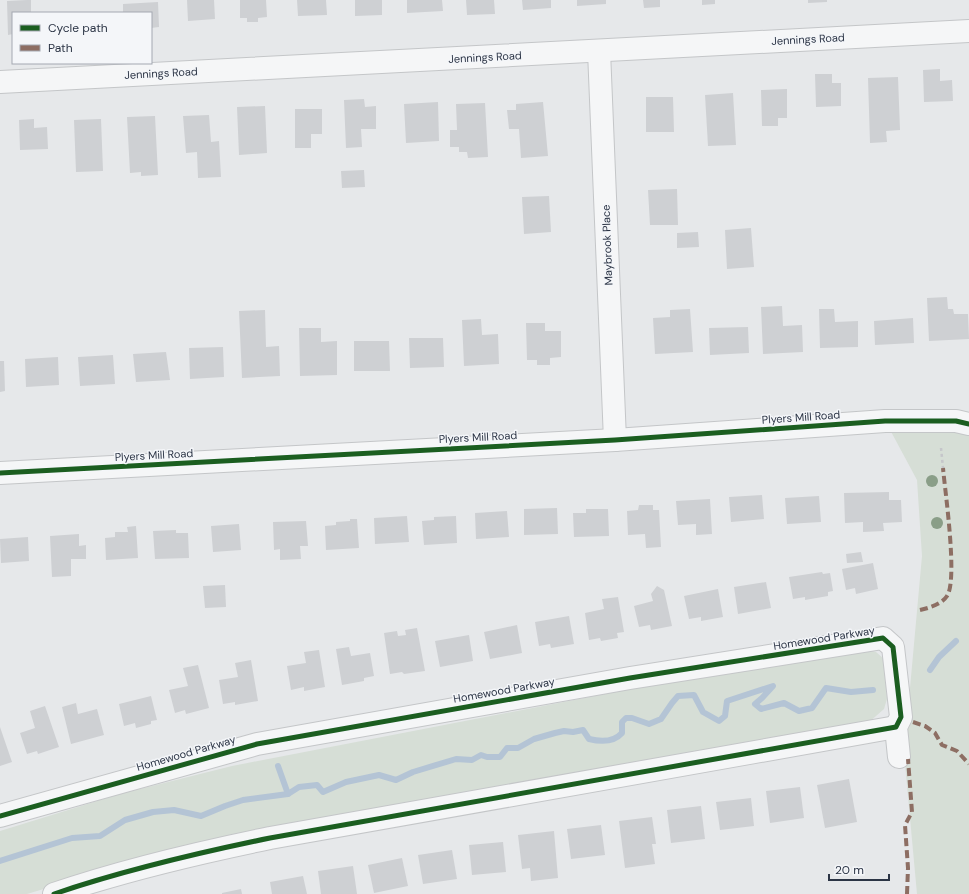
<svg xmlns="http://www.w3.org/2000/svg" width="969" height="894" font-family="'DM Sans',sans-serif">
	<rect width="100%" height="100%" fill="#e6e8ea"/>
	<g fill="#d6ded6">
		<polygon points="969,422 969,894 917,894 902,731 910,688 922,556 917,480 888,426"/>
		<polygon points="864,650 876,652 884,659 887,699 884,709 868,723 134,862 27,894 0,894 0,831 120,794 232,766 615,692"/>
	</g>
	<g fill="none" stroke-linecap="round" stroke-linejoin="round">
		<g stroke="#b4c4d5" stroke-width="6">
			<polyline points="930,670 939,657 956,641"/>
			<polyline points="278,766 288,794"/>
			<path d="M0,861L72,838L100,836L125,820L153,812L174,810L201,816L225,806L243,800L288,794L299,787L317,785L323,792L346,782L379,775L396,780L413,772L456,759L472,760L481,755L487,757H500L507,748H518L534,739L555,733L564,731L573,732L583,730L589,739C601,742 614,742 622,733V722L626,718H632L649,724L661,719L672,703L678,696L694,695L703,712L719,721L725,716L727,701L773,686L762,698L755,704L761,709L784,703L799,711L812,708L826,688L851,692L873,690"/>
		</g>
	</g>
	<g fill="#ced0d3">
		<polygon points="27,0 31,0 31,13 13,13 13,34 8,35 7,1"/>
		<polygon points="187,0 214,0 215,19 188,21"/>
		<polygon points="240,0 266,0 267,17 258,18 258,22 247,22 247,18 240,18"/>
		<polygon points="297,0 326,0 327,15 298,16"/>
		<polygon points="355,0 382,0 382,15 355,16"/>
		<polygon points="407,0 442,0 443,11 407,13"/>
		<polygon points="466,0 494,0 495,14 467,15"/>
		<polygon points="522,0 551,0 551,8 523,10"/>
		<polygon points="577,0 606,0 606,4 577,6"/>
		<polygon points="643,0 660,0 660,7 644,8"/>
		<polygon points="702,0 715,0 715,4 702,5"/>
		<polygon points="808,0 827,0 827,2 808,3"/>
		<polygon points="158,2 159,27 151,28 151,13 123,13 123,4"/>
		<polygon points="940,69 940,81 952,80 953,101 924,102 923,70"/>
		<polygon points="815,74 832,74 832,83 841,83 841,106 816,107"/>
		<polygon points="898,77 900,130 886,131 887,142 870,143 868,78"/>
		<polygon points="787,89 787,118 778,118 778,126 762,126 761,90"/>
		<polygon points="733,93 736,145 708,146 705,95"/>
		<polygon points="646,97 673,97 674,132 646,132"/>
		<polygon points="364,99 365,107 376,106 376,129 361,129 362,147 346,148 344,100"/>
		<polygon points="438,102 439,141 406,143 404,104"/>
		<polygon points="543,102 548,156 521,158 519,129 509,129 507,110 516,110 516,104"/>
		<polygon points="485,103 488,157 468,158 467,152 459,152 459,147 450,147 450,130 457,130 456,104"/>
		<polygon points="265,106 267,153 239,155 237,107"/>
		<polygon points="295,109 322,109 322,134 311,134 311,148 295,148"/>
		<polygon points="209,115 211,142 219,141 221,177 198,178 197,152 186,153 183,116"/>
		<polygon points="155,116 158,175 141,176 141,172 130,173 127,117"/>
		<polygon points="34,119 34,128 47,127 48,149 20,150 19,120"/>
		<polygon points="101,119 103,171 76,172 74,120"/>
		<polygon points="364,170 365,187 342,188 341,171"/>
		<polygon points="677,189 678,225 650,225 648,190"/>
		<polygon points="549,196 551,232 524,234 522,197"/>
		<polygon points="751,228 754,267 727,269 725,230"/>
		<polygon points="698,232 699,247 677,248 677,233"/>
		<polygon points="947,297 948,309 953,309 954,314 968,314 969,339 929,341 927,298"/>
		<polygon points="782,306 783,326 802,325 803,352 763,354 761,307"/>
		<polygon points="690,309 693,352 655,354 653,318 670,317 670,310"/>
		<polygon points="819,309 834,309 835,322 858,321 858,347 820,348"/>
		<polygon points="265,310 266,347 279,346 280,376 242,378 239,311"/>
		<polygon points="913,318 914,343 875,345 874,321"/>
		<polygon points="481,319 482,335 498,334 499,364 464,366 462,320"/>
		<polygon points="526,323 545,323 545,331 561,331 561,357 550,358 550,365 537,365 537,360 527,360"/>
		<polygon points="748,327 749,353 710,355 709,328"/>
		<polygon points="299,328 321,328 321,342 337,341 337,375 300,376"/>
		<polygon points="409,338 443,338 444,367 410,368"/>
		<polygon points="354,341 389,341 390,371 354,371"/>
		<polygon points="223,347 224,377 190,379 189,348"/>
		<polygon points="166,352 170,380 136,382 133,354"/>
		<polygon points="113,355 115,384 80,386 78,357"/>
		<polygon points="58,357 59,385 26,387 25,359"/>
		<polygon points="0,361 4,361 5,391 0,392"/>
		<polygon points="889,492 889,500 901,500 902,522 883,523 884,531 863,532 863,522 845,523 844,493"/>
		<polygon points="762,495 764,519 731,522 729,497"/>
		<polygon points="819,496 821,522 787,524 785,498"/>
		<polygon points="710,499 712,534 696,535 696,524 678,525 676,501"/>
		<polygon points="639,505 653,505 653,510 659,510 661,547 646,548 645,534 628,535 627,511 638,510"/>
		<polygon points="557,508 558,534 524,535 524,509"/>
		<polygon points="586,509 608,509 609,536 574,537 573,513 586,513"/>
		<polygon points="507,511 509,537 476,539 475,513"/>
		<polygon points="407,516 409,542 375,544 374,518"/>
		<polygon points="456,516 457,543 424,545 422,521 434,520 434,517"/>
		<polygon points="350,519 357,519 359,548 326,550 325,526 336,525 336,522 350,521"/>
		<polygon points="306,521 308,546 300,546 301,559 280,560 280,549 274,550 273,522"/>
		<polygon points="239,524 241,550 213,552 211,526"/>
		<polygon points="136,526 138,558 106,560 105,538 115,537 115,532 128,532 127,527"/>
		<polygon points="176,530 176,533 188,533 189,558 155,559 153,531"/>
		<polygon points="79,534 79,546 86,545 86,559 71,559 71,576 52,577 50,536"/>
		<polygon points="28,537 29,561 1,563 0,539"/>
		<polygon points="861,552 863,562 847,563 846,554"/>
		<polygon points="873,563 878,589 856,594 855,588 846,590 842,569"/>
		<polygon points="822,572 823,574 830,573 833,591 828,592 828,596 805,600 805,597 793,599 789,577"/>
		<polygon points="766,582 771,608 738,614 734,587"/>
		<polygon points="225,585 226,607 205,608 203,586"/>
		<polygon points="657,586 664,590 672,626 651,630 650,625 639,627 634,606 653,601 651,594"/>
		<polygon points="718,589 723,617 701,621 701,617 689,619 684,596"/>
		<polygon points="618,597 624,632 617,633 618,638 601,641 600,638 589,640 585,613 604,609 602,599"/>
		<polygon points="569,616 574,644 551,648 550,644 539,646 535,622"/>
		<polygon points="517,625 522,653 490,659 484,632"/>
		<polygon points="417,628 425,671 404,674 402,672 390,674 384,633 397,631 398,636 406,635 405,630"/>
		<polygon points="469,635 473,661 440,667 435,641"/>
		<polygon points="349,647 351,656 370,653 374,676 364,678 364,681 342,685 336,649"/>
		<polygon points="319,650 325,687 304,691 304,687 291,690 287,666 306,663 304,652"/>
		<polygon points="251,660 258,701 235,705 235,702 223,704 219,680 238,677 235,663"/>
		<polygon points="198,665 209,708 186,714 185,710 175,713 169,690 188,686 183,668"/>
		<polygon points="151,696 157,720 151,721 151,724 136,728 135,723 124,726 119,704"/>
		<polygon points="76,703 78,714 97,709 104,735 71,744 62,707"/>
		<polygon points="45,706 59,747 38,754 37,751 27,754 20,733 35,728 30,711"/>
		<polygon points="0,727 12,762 0,766"/>
		<polygon points="849,779 857,822 825,828 817,785"/>
		<polygon points="800,787 804,818 770,823 766,791"/>
		<polygon points="751,798 754,826 720,830 716,802"/>
		<polygon points="701,806 705,839 671,843 667,810"/>
		<polygon points="652,817 656,844 652,844 655,864 625,868 619,821"/>
		<polygon points="601,825 605,855 571,859 567,829"/>
		<polygon points="554,831 558,878 531,881 530,868 522,869 518,835"/>
		<polygon points="503,842 506,872 472,875 469,845"/>
		<polygon points="452,850 457,879 423,884 418,855"/>
		<polygon points="402,858 408,886 374,893 368,865"/>
		<polygon points="353,866 357,894 321,894 318,871"/>
		<polygon points="303,876 307,894 272,894 270,882"/>
		<polygon points="241,889 242,894 222,894 222,893"/>
	</g>
	<g fill="none" stroke-linecap="round" stroke-linejoin="round">
		<defs>
			<g id="minor">
				<polyline points="599,51 615,440"/>
				<polyline points="0,82 969,31"/>
				<polyline points="0,473 615,440 885,421 956,421 969,424"/>
				<polyline points="0,816 257,744 630,678 883,638 893,647 901,717 896,727 899,757"/>
				<path d="M54,894C124,870 197,853 270,838L896,727"/>
			</g>
		</defs>
		<use href="#minor" stroke="#c4c6c8" stroke-width="24"/>
		<polyline stroke="#c5c6ca" stroke-width="2.5" stroke-dasharray="3 3" stroke-linecap="butt" points="941,448 943,468"/>
		<use href="#minor" stroke="#f5f6f7" stroke-width="22"/>
		<g stroke="#8d6e63" stroke-width="4" stroke-dasharray="8 4" stroke-linecap="butt">
			<path d="M920,610C929,608 942,604 947,596C958,580 945,491 943,468"/>
			<polyline points="913,722 925,726 935,733 942,745 957,751 969,764"/>
			<polyline points="907,894 908,868 905,825 912,812 908,759"/>
		</g>
		<defs>
			<g id="cycleway">
				<polyline points="0,473 615,440 885,421 956,421 969,424"/>
				<path d="M0,816L257,744L630,678L883,638L893,647L901,717L896,727L270,838C197,853 124,870 54,894"/>
			</g>
		</defs>
		<use href="#cycleway" stroke="#f4f6f9" stroke-width="8"/>
		<use href="#cycleway" stroke="#1b5e20" stroke-width="5"/>
	</g>
	<g fill="#8a9e88">
		<circle cx="932" cy="481" r="6"/>
		<circle cx="937" cy="523" r="6"/>
	</g>
	<g text-anchor="middle" dominant-baseline="central" stroke-width="3" stroke-linejoin="round" paint-order="stroke">
		<g font-size="11" fill="#2b3445" stroke="#f4f6f9">
			<text transform="translate(808 39) rotate(-3)">Jennings Road</text>
			<text transform="translate(485 57) rotate(-3)">Jennings Road</text>
			<text transform="translate(161 73) rotate(-3)">Jennings Road</text>
			<text transform="translate(607 245) rotate(-92)">Maybrook Place</text>
			<text transform="translate(801 417) rotate(-4)">Plyers Mill Road</text>
			<text transform="translate(478 437) rotate(-3)">Plyers Mill Road</text>
			<text transform="translate(154 455) rotate(-3)">Plyers Mill Road</text>
			<text transform="translate(824 638) rotate(-9)">Homewood Parkway</text>
			<text transform="translate(504 690) rotate(-10)">Homewood Parkway</text>
			<text transform="translate(186 753) rotate(-16)">Homewood Parkway</text>
		</g>
	</g>
	<rect x="12" y="12" width="140" height="52" fill="#f4f6f9" stroke="#a4a8b1"/>
	<rect x="20" y="25" width="20" height="6" fill="#1b5e20" stroke="#a4a8b1"/>
	<text x="48" y="32" font-size="12" fill="#2b3445">Cycle path</text>
	<rect x="20" y="45" width="20" height="6" fill="#8d6e63" stroke="#a4a8b1"/>
	<text x="48" y="52" font-size="12" fill="#2b3445">Path</text>
	<path d="M829 874v6h60v-6" fill="none" stroke="#2b3445" stroke-width="2"/>
	<text x="835" y="874" font-size="12" fill="#2b3445" stroke="#f4f6f9" stroke-width="3" paint-order="stroke">20 m</text>
</svg>
